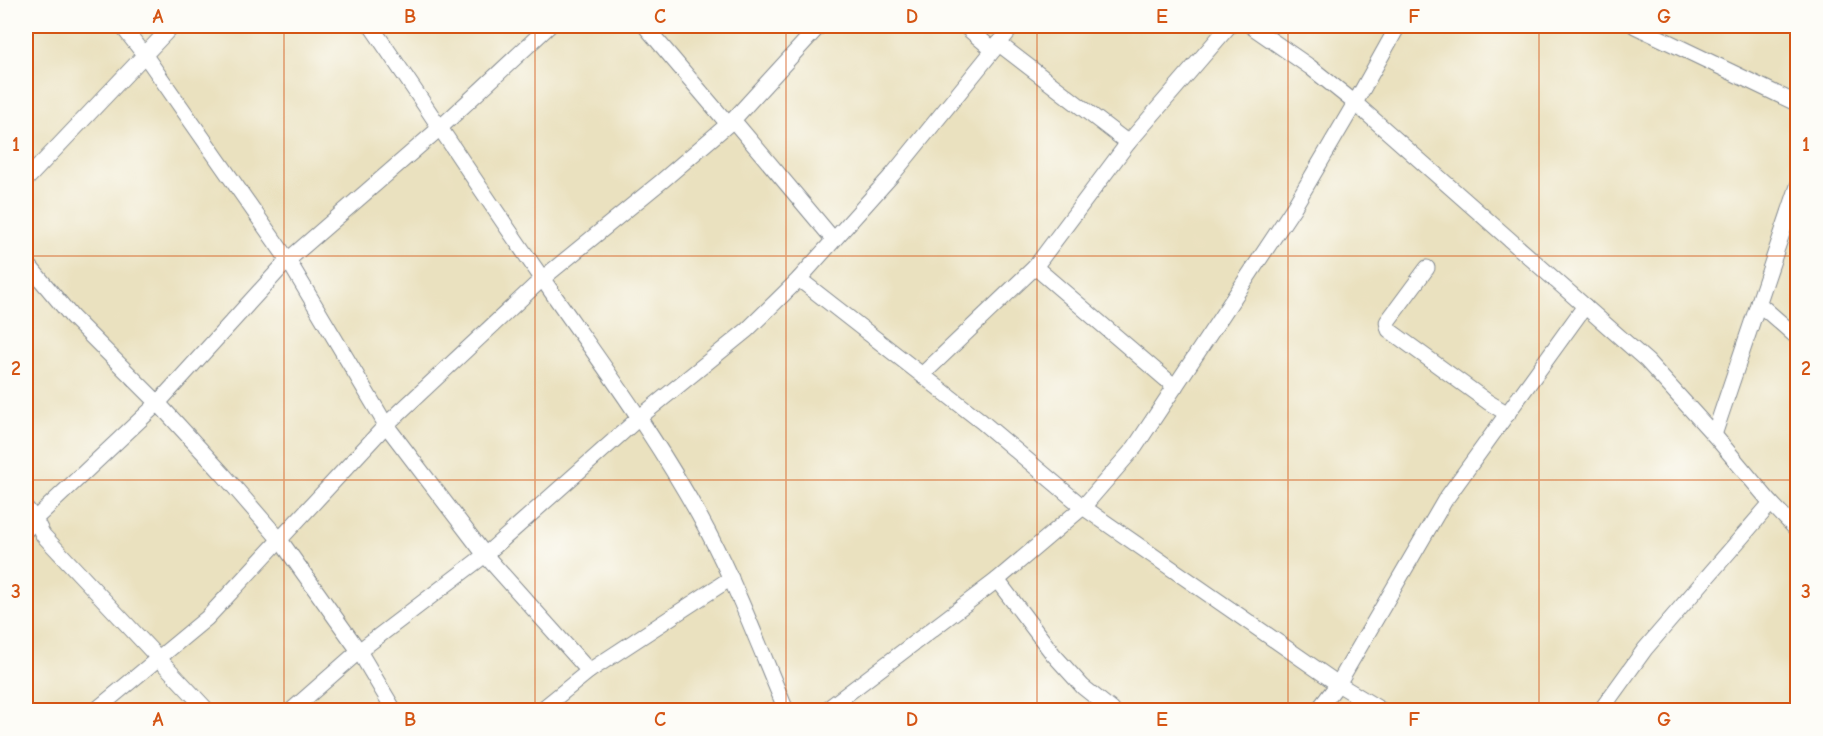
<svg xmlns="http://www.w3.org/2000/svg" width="1823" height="736" font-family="'Comic Neue',sans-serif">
	<rect width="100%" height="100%" fill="#fdfcf7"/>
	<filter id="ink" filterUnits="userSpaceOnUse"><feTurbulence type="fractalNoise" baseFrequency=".0167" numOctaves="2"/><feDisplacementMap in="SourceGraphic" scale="12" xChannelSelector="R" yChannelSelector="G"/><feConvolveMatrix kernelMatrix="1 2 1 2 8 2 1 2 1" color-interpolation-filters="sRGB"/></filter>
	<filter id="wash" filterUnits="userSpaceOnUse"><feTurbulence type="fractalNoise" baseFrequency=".008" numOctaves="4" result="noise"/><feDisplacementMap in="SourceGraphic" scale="24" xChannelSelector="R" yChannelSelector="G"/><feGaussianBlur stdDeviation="1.35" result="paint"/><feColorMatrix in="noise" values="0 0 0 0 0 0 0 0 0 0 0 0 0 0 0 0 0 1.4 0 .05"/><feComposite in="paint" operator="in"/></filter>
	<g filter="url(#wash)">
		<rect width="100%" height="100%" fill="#eae1bf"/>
	</g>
	<g filter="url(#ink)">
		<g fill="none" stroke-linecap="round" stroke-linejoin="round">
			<defs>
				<g id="minor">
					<polyline points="122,26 144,54 288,260 386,425 485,555 589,671"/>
					<path d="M371,26C429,110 485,197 544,281C601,363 661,443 708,532C738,589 761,651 786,710"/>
					<polyline points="645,26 728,124"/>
					<polyline points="965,26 993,50"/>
					<polyline points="1251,26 1310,67 1355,103 1647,361 1714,435 1771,503 1798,531"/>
					<polyline points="1635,26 1798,104"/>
					<polyline points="998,43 1128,143"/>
					<polyline points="733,120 833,239"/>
					<polyline points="26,180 172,26"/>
					<polyline points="26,262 72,317 158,403 223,474 280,540 359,651 394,710"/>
					<polyline points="1035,267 1175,387"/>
					<polyline points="1427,268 1387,322 1389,330 1488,402 1508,414"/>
					<polyline points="799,279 981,421 1083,507 1338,684 1381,710"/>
					<polyline points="1758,303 1798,338"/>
					<polyline points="923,374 1035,267 1128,143 1229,26"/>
					<polyline points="1714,435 1798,186"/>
					<polyline points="26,508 35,519 43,535 207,710"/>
					<polyline points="26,530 35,519 158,403 288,260 441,127 549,26"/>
					<polyline points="997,580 1053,654 1083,687 1112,710"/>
					<polyline points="96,710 207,618 386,425 542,279 662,181 733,120 819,26"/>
					<polyline points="292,710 359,651 485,555 640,417 747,330 799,279 893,174 1013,26"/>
					<polyline points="541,710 589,671 731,578"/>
					<polyline points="826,710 997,580 1083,507 1135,447 1294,207 1355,103 1398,26"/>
					<polyline points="1318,710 1338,684 1445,500 1585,306"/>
					<polyline points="1601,710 1645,649 1771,503"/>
				</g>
			</defs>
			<use href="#minor" stroke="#82888e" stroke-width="17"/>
			<use href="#minor" stroke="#fff" stroke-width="15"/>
		</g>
	</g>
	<path fill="none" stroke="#d45514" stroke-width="1.5" stroke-opacity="0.55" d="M284,26V710M535,26V710M786,26V710M1037,26V710M1288,26V710M1539,26V710M26,256H1798M26,480H1798"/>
	<rect width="1823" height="736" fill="none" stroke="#fdfcf7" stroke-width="66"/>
	<rect x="33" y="33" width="1757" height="670" fill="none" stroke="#d45514" stroke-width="2"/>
	<g font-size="20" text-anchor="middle" font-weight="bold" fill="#d45514">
		<text x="158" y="23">A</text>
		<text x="410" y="23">B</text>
		<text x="660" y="23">C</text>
		<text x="912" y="23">D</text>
		<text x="1162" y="23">E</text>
		<text x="1414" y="23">F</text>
		<text x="1664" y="23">G</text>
		<text x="16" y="151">1</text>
		<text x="1806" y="151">1</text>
		<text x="16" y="375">2</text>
		<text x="1806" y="375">2</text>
		<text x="16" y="598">3</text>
		<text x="1806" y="598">3</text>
		<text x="158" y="726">A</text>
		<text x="410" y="726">B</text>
		<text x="660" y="726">C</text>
		<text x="912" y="726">D</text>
		<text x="1162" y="726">E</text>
		<text x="1414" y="726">F</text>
		<text x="1664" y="726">G</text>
	</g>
</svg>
